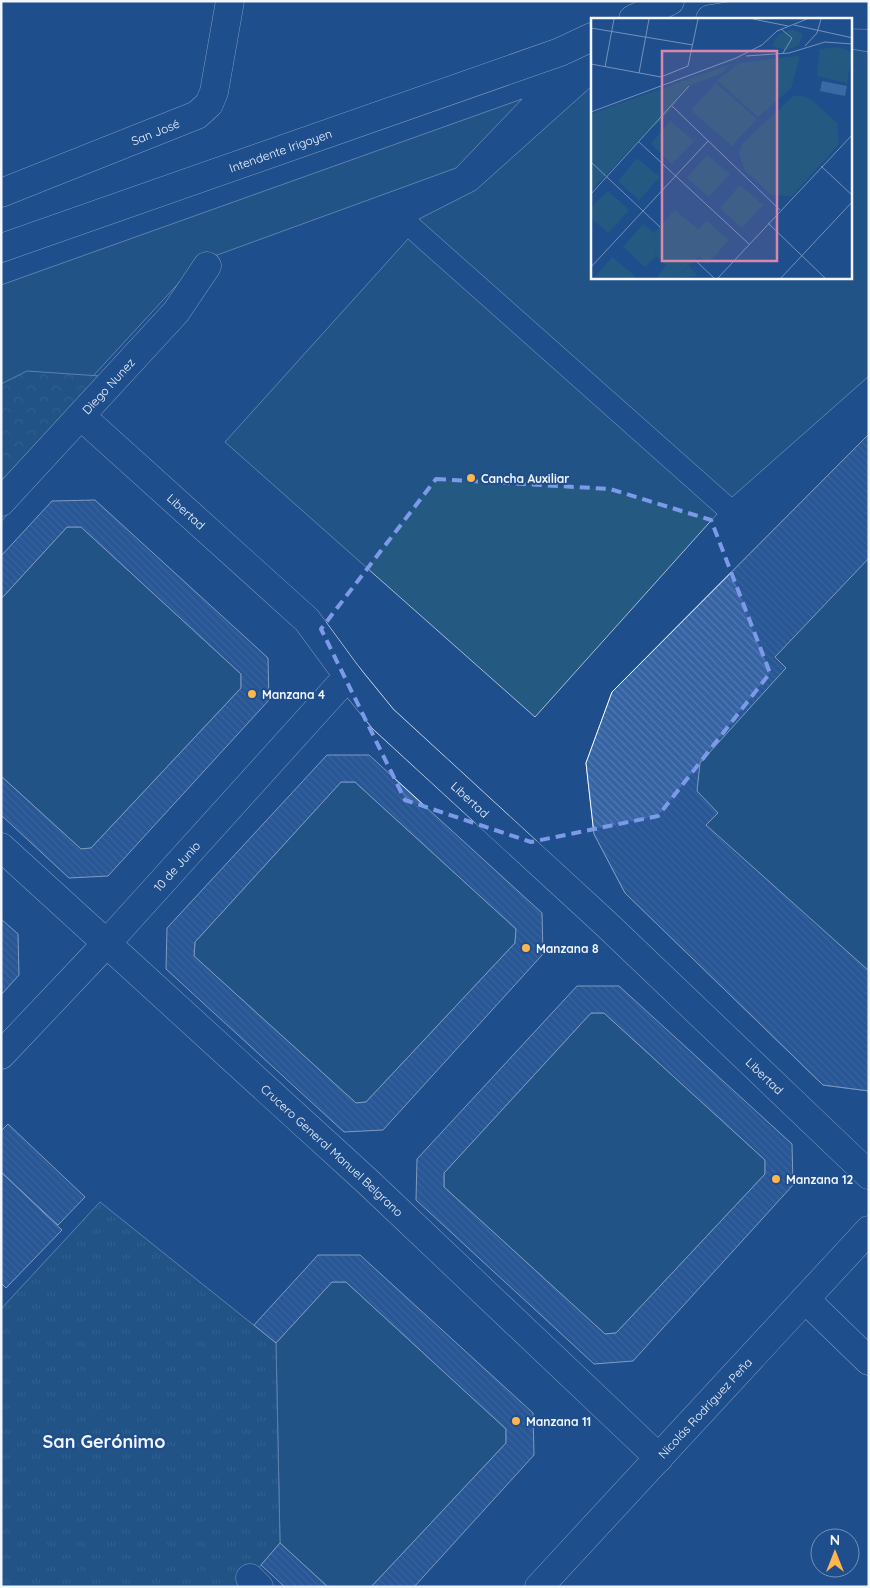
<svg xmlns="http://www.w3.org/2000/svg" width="870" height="1588" font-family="Quicksand,sans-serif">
	<defs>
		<pattern id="forest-crowns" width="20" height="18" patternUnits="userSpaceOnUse" patternTransform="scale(1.25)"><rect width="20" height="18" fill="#245a82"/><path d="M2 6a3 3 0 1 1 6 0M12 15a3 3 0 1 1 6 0" fill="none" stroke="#447295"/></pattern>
		<pattern id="park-tufts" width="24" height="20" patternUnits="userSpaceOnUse" patternTransform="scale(1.25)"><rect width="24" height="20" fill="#245a82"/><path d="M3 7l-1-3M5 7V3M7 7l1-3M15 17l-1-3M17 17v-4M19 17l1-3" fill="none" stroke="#447295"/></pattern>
		<pattern id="building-back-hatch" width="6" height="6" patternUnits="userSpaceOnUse" patternTransform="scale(1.25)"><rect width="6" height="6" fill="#3563a3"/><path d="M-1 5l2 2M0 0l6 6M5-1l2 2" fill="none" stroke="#537ab1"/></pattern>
	</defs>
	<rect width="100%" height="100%" fill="#1f4e8c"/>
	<g fill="#245a82" stroke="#a8bbd7">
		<polygon points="851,49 869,52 869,376 732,497 419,219 476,190 592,86 592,278 851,278"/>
		<polygon points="522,99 456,168 198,262 1,476 1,285"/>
		<polygon points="408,239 717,514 535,717 225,442"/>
		<polygon points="869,434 869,1091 823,1085 625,893 594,834 586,763 612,692"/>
		<polygon points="67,527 81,527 241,674 241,688 91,848 81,849 1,776 1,599"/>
		<polygon points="341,782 355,782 516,929 515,943 366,1102 356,1103 194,956 195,942"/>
		<polygon points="591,1013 604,1013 765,1160 765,1174 616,1333 605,1334 444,1187 444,1173"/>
		<polygon points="332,1282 346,1282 506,1429 506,1443 371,1587 328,1587 280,1543 276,1343"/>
	</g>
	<polygon fill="url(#forest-crowns)" stroke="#a8bbd7" points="27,371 115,377 1,522 1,384"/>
	<polygon fill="url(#park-tufts)" stroke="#a8bbd7" points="100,1202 276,1343 280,1543 250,1578 241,1587 1,1587 1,1309"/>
	<g fill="url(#building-back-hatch)" stroke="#f2f6ff" fill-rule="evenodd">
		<polygon points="869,434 869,558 775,657 786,668 700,763 697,791 718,813 706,825 869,971 869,1091 823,1085 625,893 594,834 586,763 612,692"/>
		<polygon points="95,500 268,658 269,700 108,876 69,878 1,815 1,776 81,849 91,848 241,688 241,674 81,527 67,527 1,599 1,556 52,501"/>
		<path d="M327,755H369L542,913L543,954L383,1130L344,1132L166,969L167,928ZM341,782H355L516,929L515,943L366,1102L356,1103L194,956L195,942Z"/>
		<polygon points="1,919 18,934 19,975 1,995"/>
		<path d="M577,986H619L792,1144L793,1185L633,1361L594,1364L416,1200L417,1159ZM591,1013H604L765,1160V1174L616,1333L605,1334L444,1187V1173Z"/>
		<polygon points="8,1124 85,1197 58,1225 1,1172 1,1131"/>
		<polygon points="1,1172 62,1230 6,1288 1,1283"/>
		<polygon points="318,1255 360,1255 533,1413 534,1455 414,1587 371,1587 506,1443 506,1429 346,1282 332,1282 276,1343 254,1325"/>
		<polygon points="280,1543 328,1587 285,1587 261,1565"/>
	</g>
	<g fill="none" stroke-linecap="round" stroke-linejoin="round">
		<defs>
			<g id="minor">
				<path id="s1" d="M1,193L197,115L209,104L214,92L230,1"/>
				<path id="s2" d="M81,416L307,620L348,676L383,719L604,922L869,1175"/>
				<path id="s3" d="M1,502L176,312L207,266"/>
				<path id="s4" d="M1,847L368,1182L659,1458"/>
				<path id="s5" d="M1,1055L106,944L348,676"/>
				<polyline points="805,1299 869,1361"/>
				<polyline points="250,1578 259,1587"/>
				<path id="s6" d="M539,1587L869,1230"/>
			</g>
			<g id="major">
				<polyline points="633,19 670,1"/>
				<polyline points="710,19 749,13 869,15"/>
				<path id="s7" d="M1,248L560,52L592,37"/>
			</g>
		</defs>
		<use href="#minor" stroke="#f2f6ff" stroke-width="29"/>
		<use href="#major" stroke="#f2f6ff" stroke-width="29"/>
		<use href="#minor" stroke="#1f4e8c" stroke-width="28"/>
		<use href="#major" stroke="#1f4e8c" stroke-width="28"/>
	</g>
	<path d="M0 0H870V1588H0ZM436,479L610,489L711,520L770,673L658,816L531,842L405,800L321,629Z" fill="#1f4e8c" fill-opacity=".55" fill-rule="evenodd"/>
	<path fill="none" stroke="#7d9aea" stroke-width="4" stroke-dasharray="10 6" stroke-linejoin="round" d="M436,479L610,489L711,520L770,673L658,816L531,842L405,800L321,629Z"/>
	<g fill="#ffb74d" stroke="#1f4e8c" stroke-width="2">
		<circle cx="471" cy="478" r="5"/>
		<circle cx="252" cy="694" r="5"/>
		<circle cx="526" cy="948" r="5"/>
		<circle cx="776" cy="1179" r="5"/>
		<circle cx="516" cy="1421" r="5"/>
	</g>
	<g text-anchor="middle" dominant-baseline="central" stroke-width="4" stroke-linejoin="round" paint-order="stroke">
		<g font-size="12" fill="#f2f6ff" stroke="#1f4e8c">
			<text stroke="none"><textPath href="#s1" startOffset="166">San José</textPath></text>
			<text stroke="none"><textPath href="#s7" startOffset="296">Intendente Irigoyen</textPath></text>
			<text stroke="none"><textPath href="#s3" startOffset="158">Diego Nunez</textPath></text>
			<text stroke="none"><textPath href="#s2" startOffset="142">Libertad</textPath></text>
			<text stroke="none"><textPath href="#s2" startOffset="548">Libertad</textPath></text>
			<text stroke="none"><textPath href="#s5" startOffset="258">10 de Junio</textPath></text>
			<text stroke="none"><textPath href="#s2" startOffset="952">Libertad</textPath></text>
			<text stroke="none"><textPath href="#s4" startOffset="449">Crucero General Manuel Belgrano</textPath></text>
			<text stroke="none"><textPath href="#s6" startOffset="244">Nicolás Rodríguez Peña</textPath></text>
		</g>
		<g font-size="12" font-weight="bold" fill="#f2f6ff" stroke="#1f4e8c" text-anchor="start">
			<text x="481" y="478">Cancha Auxiliar</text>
			<text x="262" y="694">Manzana 4</text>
			<text x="536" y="948">Manzana 8</text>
			<text x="786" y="1179">Manzana 12</text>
			<text x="526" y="1421">Manzana 11</text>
		</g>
		<g font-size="18" font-weight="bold" fill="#f2f6ff" stroke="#1f4e8c">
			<text x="104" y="1441">San Gerónimo</text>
		</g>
	</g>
	<g transform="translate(591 18)">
		<rect width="261" height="261" fill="#1f4e8c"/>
		<path d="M204,38L209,39L200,70L167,99L126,62L149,45ZM140,46L131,55L97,68L0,173V96ZM125,65L166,101L141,128L100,92ZM202,78H213L222,83L246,105L248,126L201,178L180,177L153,151L148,134L152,125ZM79,103L103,123L81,146L60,126ZM116,137L139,156L118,179L96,160ZM46,140L69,159L48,182L27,163ZM149,167L172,187L151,210L129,190ZM17,173L38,192L17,215L0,200V189ZM116,203L138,222L116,246L108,238L107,211ZM52,206L63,215L65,238L54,249L32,229ZM21,239L44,258L43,261H2ZM75,247L87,257L98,248L107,258L65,261Z" fill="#245a82"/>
		<path d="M74,82L86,83L70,103L58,111L48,107L52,118L21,149L14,144L5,110L27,99L28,91L38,90L43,95ZM10,147L14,156L0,172V150Z" fill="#245a82"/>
		<path d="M201,11L212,16L208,27L195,32L181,28L187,17ZM249,29L261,35L256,65L226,58L229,31ZM84,192L107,211L108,238L87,257L65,238L63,215Z" fill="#245a82"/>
		<path d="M231,63L256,68L254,78L229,73Z" fill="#3b69a3"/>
		<path fill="none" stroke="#7391ba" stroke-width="1" d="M162,1L197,8M203,7L262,20M0,10L102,27M190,11L201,20L192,35M214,28L226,15L230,1M155,38L198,35L234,24L262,26M0,46L70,59L97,48L107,1M14,49L23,1M48,55L58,1M81,88L189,192M0,94L145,40L171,27L186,13L216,1M48,124L158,226M0,144L69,209M230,148L262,178M0,176L98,68M177,205L235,261M104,242L124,261M0,249L117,123M126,261L262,116M189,261L262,183"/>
		<path fill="#da87ad" fill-opacity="0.15" stroke="#da87ad" stroke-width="2.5" d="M71,33H186V243H71Z"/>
		<rect width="261" height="261" fill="none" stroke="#f2f6ff" stroke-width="2.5"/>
	</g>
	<rect width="870" height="1588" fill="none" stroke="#f2f6ff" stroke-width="5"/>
	<g transform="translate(835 1553)"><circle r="24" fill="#1f4e8c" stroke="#7391ba"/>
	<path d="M0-4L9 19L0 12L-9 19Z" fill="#ffb74d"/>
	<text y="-8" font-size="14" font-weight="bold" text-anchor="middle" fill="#f2f6ff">N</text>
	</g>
</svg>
